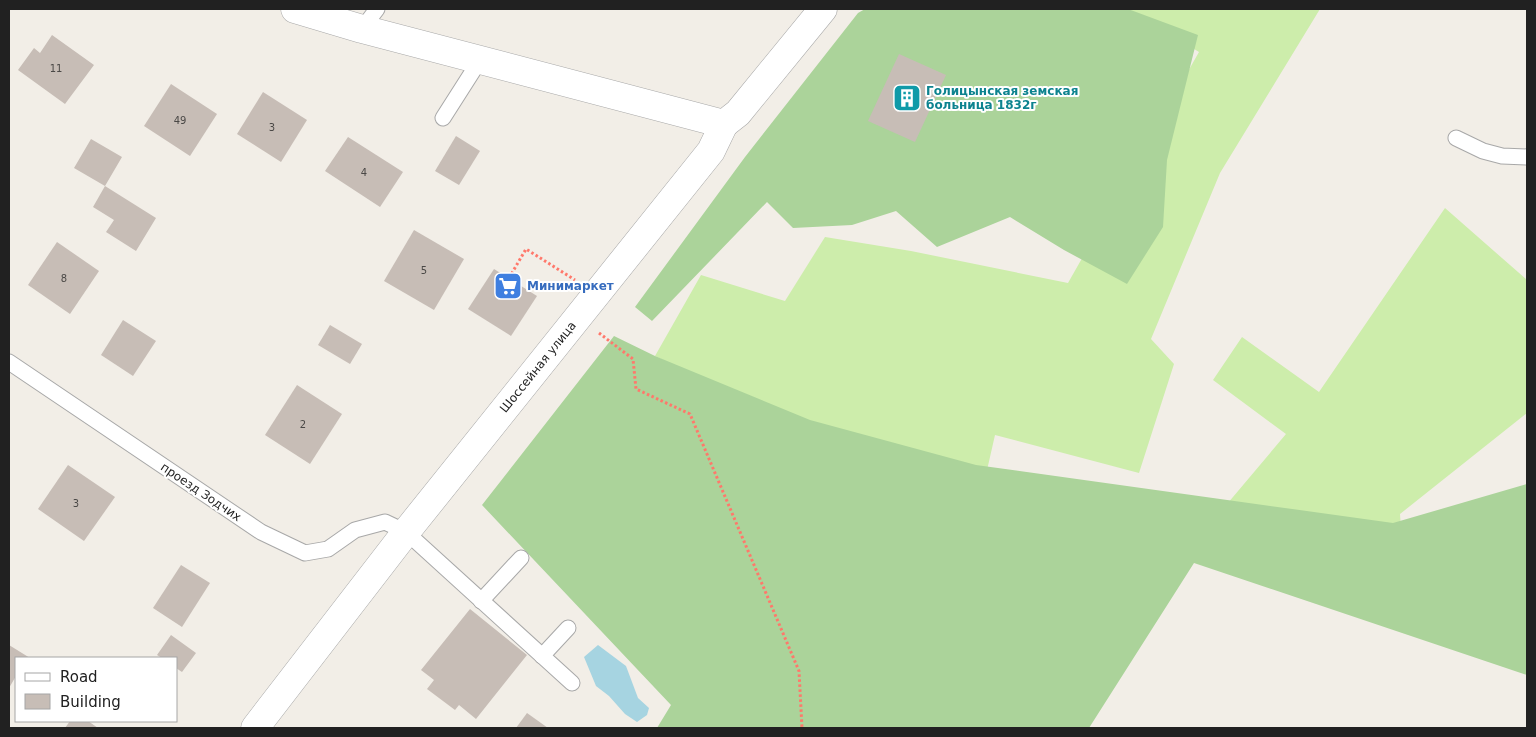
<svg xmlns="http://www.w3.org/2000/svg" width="1536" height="737" font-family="'DejaVu Sans',sans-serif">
	<rect width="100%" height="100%" fill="#f2eee7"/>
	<g fill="#cdedab">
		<polygon points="1128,9 1320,9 1220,173 1151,339 1174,364 1139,473 995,435 985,479 825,439 655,356 701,275 785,301 825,237 911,251 1068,283 1199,52"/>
		<polygon points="1445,208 1527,280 1527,413 1400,514 1408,628 1222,510 1286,434 1213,380 1242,337 1319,392"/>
	</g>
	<g fill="#abd39a">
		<polygon points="865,9 1128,9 1198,35 1167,160 1163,227 1127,284 1064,250 1010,217 937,247 896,211 852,225 793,228 767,202 652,321 635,307 745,157 858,13"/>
		<polygon points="614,336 655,356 810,420 976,465 1393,523 1527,484 1527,675 1194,563 1089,728 657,728 671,705 482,505"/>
	</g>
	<polygon fill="#a6d4e1" points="598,645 626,666 638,698 649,708 647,715 637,722 625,714 609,696 596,686 584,657"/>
	<g fill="#c7bdb6">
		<polygon points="52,35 94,65 65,104 18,70 34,48 40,53"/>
		<polygon points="899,54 946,75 915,142 868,121"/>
		<polygon points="171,84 217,114 190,156 144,126"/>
		<polygon points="263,92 307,120 281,162 237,134"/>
		<polygon points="456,136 480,151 459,185 435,171"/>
		<polygon points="348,137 403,172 380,207 325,171"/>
		<polygon points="91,139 122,157 105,186 156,218 136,251 106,232 114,220 93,207 105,186 74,168"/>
		<polygon points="414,230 464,259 434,310 384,281"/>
		<polygon points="57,242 99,271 70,314 28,285"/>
		<polygon points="494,269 537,296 511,336 468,309"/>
		<polygon points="123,320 156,341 133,376 101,355"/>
		<polygon points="330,325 362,344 350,364 318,345"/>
		<polygon points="297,385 342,414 310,464 265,435"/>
		<polygon points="68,465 115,497 84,541 38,509"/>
		<polygon points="181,565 210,583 182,627 153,608"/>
		<polygon points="470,609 527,655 476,719 459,705 455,710 427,689 434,680 421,670"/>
		<polygon points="171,635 196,653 182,672 176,668 176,658 162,658 157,655"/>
		<polygon points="9,645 30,658 16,658 16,676 9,688"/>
		<polygon points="527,713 548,728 516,728"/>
		<polygon points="70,721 88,721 98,728 65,728"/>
	</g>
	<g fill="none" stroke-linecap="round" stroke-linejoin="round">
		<defs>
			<g id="service">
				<polyline points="362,29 377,9"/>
				<polyline points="443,118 480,60"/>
				<polyline points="1456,138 1483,151 1502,156 1527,157"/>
				<polyline points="9,362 261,532 305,553 328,549 355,530 385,522 406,532 572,683"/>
				<polyline points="481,601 521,558"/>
				<polyline points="542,656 568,628"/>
			</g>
			<polyline id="minor" points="255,728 406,532 711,151 724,124"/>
			<polyline id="tertiary" points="295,9 362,29 724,124 738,113 823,9"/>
		</defs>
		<use href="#service" stroke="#a8a8a8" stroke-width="17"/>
		<use href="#minor" stroke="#a8a8a8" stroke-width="29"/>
		<use href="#tertiary" stroke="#a8a8a8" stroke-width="29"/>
		<g stroke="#ff786b" stroke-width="3" stroke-dasharray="2.5 2.5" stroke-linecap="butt">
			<polyline points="509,278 526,249 575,280"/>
			<polyline points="599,333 633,359 636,389 690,414 799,671 802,728"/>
		</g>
		<use href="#service" stroke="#fff" stroke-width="15"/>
		<use href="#minor" stroke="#fff" stroke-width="28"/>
		<use href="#tertiary" stroke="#fff" stroke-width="28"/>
	</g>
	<defs>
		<symbol id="building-square" viewBox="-11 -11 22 22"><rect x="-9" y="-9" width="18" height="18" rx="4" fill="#0f9aa8" stroke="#fff"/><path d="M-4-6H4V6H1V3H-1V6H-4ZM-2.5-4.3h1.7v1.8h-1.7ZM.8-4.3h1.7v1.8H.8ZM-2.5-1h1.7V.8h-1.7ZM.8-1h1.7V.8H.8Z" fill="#fff"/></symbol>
		<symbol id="supermarket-square" viewBox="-11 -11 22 22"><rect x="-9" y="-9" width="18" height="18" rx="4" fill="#3f7fe0" stroke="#fff"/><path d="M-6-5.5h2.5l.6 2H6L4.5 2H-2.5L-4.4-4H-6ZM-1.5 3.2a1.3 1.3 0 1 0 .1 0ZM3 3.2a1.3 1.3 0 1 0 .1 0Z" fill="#fff"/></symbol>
	</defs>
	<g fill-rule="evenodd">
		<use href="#building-square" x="891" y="82" width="32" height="32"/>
		<use href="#supermarket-square" x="492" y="270" width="32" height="32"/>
	</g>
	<g text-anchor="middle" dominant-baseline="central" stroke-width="4" stroke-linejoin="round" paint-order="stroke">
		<g font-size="10" fill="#4a4846">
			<text x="56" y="68">11</text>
			<text x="180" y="120">49</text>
			<text x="272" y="127">3</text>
			<text x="364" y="172">4</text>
			<text x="424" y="270">5</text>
			<text x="64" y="278">8</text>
			<text x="303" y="424">2</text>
			<text x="76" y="503">3</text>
		</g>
		<g font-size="12" font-weight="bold" fill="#0d838f" stroke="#fff" text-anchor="start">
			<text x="926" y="91">Голицынская земская<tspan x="926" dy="14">больница 1832г</tspan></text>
		</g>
		<g font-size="12" font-weight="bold" fill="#366cbe" stroke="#fff" text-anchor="start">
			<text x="527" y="286">Минимаркет</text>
		</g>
		<g font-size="12" fill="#212121" stroke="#fff">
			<text transform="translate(538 367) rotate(-51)">Шоссейная улица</text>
			<text transform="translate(201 492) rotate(34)">проезд Зодчих</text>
		</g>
	</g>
	<rect width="1536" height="737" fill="none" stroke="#212121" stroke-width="20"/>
	<rect x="15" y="657" width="162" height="65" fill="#ffffff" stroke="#a6a6a6"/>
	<rect x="25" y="673" width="25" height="8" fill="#ffffff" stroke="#a6a6a6"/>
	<text x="60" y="682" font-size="15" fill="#212121">Road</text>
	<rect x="25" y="694" width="25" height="15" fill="#c7bdb6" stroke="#a6a6a6"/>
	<text x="60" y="707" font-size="15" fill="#212121">Building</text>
</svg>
